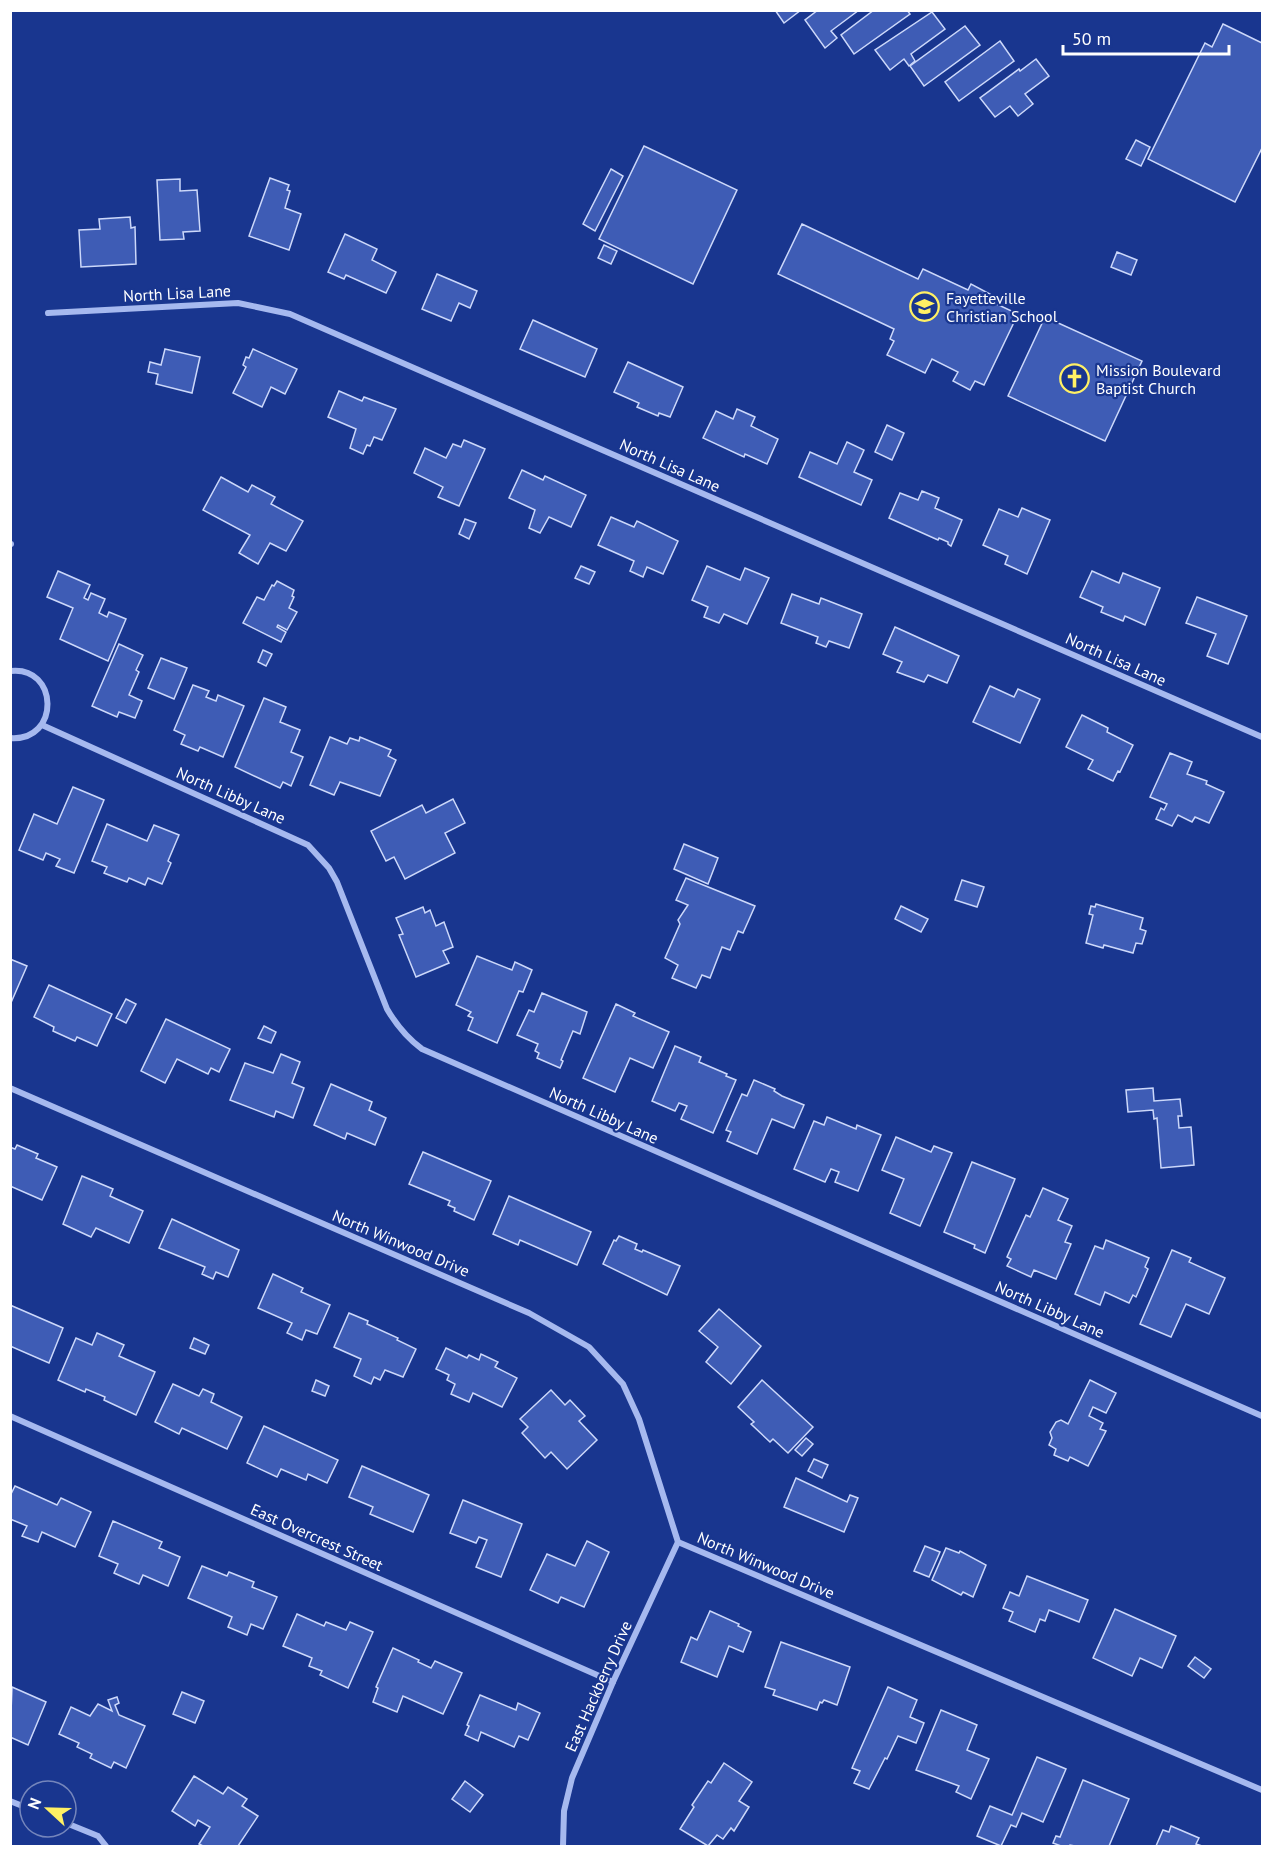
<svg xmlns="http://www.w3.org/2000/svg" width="1273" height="1857" font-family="'PT Sans',sans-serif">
	<rect width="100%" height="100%" fill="#19368f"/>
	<g fill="#3e5cb5" stroke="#ccd8fa" stroke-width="1.5">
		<polygon points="775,10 801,10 784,23"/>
		<polygon points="818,10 859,10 831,31 837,38 825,48 805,20"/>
		<polygon points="874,10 907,10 910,14 854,54 841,35"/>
		<polygon points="932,12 945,29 911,54 915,61 909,66 904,59 890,70 875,50"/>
		<polygon points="1223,24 1262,43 1262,148 1235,202 1148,159 1205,43 1212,47"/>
		<polygon points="965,26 980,45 924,86 910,66"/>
		<polygon points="1000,41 1014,61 959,101 945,82"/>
		<polygon points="1036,59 1049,76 1025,94 1033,104 1018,116 1010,106 995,117 980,98 1019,69 1020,71"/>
		<polygon points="1136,140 1150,147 1141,166 1126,159"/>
		<polygon points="644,146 737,190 693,284 599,239"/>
		<polygon points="611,169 623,176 595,231 583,224"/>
		<polygon points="270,178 289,185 287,190 290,191 285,208 301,214 289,250 249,236"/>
		<polygon points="180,179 180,191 197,190 200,231 183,232 184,239 160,240 157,180"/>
		<polygon points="130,217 131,228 135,227 136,264 81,267 79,230 100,229 99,219"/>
		<polygon points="802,224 918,279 923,269 968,290 971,284 990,294 988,300 1018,314 984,385 975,381 970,390 953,381 958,372 932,359 925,373 887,355 894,341 890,339 894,329 778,274"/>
		<polygon points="345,234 377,249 372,260 396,272 386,293 346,275 344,279 328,272"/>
		<polygon points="604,245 617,251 611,264 598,258"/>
		<polygon points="1117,252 1137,260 1131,275 1111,267"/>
		<polygon points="437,274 477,291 470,308 459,303 451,321 422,309"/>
		<polygon points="1045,317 1142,361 1105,441 1008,396"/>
		<polygon points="533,320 597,349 585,377 520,349"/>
		<polygon points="165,349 200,357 192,393 156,384 158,374 148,372 150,362 161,365"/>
		<polygon points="253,349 297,369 285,394 271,387 262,407 233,393 246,367 243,365 246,357 249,358"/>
		<polygon points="628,362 683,387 670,417 659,413 658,416 637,407 639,403 614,392"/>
		<polygon points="339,391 362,401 364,397 396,409 382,440 374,437 370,446 367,445 363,454 350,448 356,429 328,417"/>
		<polygon points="737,409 755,417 751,426 778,439 767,464 745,454 744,457 703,438 716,411 733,419"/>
		<polygon points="887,425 904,433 892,460 875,452"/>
		<polygon points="464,440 485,449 459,506 438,497 443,487 414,473 425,448 446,458 453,444 461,447"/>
		<polygon points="847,442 864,450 854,472 872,480 861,505 799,477 810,452 837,464"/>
		<polygon points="522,470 543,480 545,476 586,495 571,527 549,517 540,533 529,528 535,510 509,498"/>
		<polygon points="221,477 248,492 252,485 275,497 271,504 303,521 286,551 270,543 258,564 239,553 250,535 203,510"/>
		<polygon points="922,491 939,498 935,508 962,520 951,546 948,544 948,542 939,538 938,540 889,518 900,493 918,500"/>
		<polygon points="1022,508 1050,520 1027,574 1005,564 1008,556 983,545 999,509 1018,517"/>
		<polygon points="611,517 634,527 637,521 678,541 663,574 647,567 643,577 630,571 634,561 598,545"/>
		<polygon points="465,519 476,523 469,539 459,534"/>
		<polygon points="581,566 595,572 589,584 575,578"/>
		<polygon points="707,566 740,580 745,568 769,578 747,624 724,614 719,623 704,617 708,607 692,600"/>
		<polygon points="58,571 90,585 84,598 88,600 91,593 105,599 99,613 107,617 109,612 126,619 108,661 60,639 73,608 47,597"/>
		<polygon points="1092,571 1119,583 1123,573 1160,588 1145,625 1125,616 1123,621 1101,612 1103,607 1080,597"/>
		<polygon points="277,581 294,590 292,596 294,597 289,608 297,612 287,630 278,625 277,627 286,632 281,642 243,623 257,597 264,600 272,585 274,586"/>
		<polygon points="792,594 819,604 821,598 862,614 849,648 829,641 826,647 816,643 818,637 781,623"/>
		<polygon points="1197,597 1247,616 1228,664 1207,656 1216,634 1186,623"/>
		<polygon points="895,627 959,656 947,683 928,675 924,682 897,672 902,662 883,654"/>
		<polygon points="119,644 143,655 136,670 139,672 129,695 142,701 135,718 119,712 117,717 92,706"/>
		<polygon points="263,650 272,654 266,666 258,662"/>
		<polygon points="161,658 187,668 174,699 148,688"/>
		<polygon points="193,685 209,691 206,697 216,701 218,695 244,706 223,757 200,747 198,751 181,744 185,735 174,730"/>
		<polygon points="990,686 1014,697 1018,689 1040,699 1020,743 973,722"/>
		<polygon points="264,698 286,707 280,722 300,730 291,752 303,757 291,786 283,782 280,788 235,767"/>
		<polygon points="1082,715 1108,728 1107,732 1133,745 1120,772 1118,771 1113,781 1088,769 1093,760 1066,747"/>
		<polygon points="330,737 347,744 350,738 359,741 360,737 391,750 388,756 396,760 380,796 340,782 334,795 310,785"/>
		<polygon points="1170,753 1192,762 1187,774 1207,781 1206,784 1224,792 1209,823 1195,817 1192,822 1178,815 1172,826 1156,819 1161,808 1164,810 1167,804 1150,797"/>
		<polygon points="73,787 104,800 74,873 56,866 60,859 46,853 43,860 19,850 34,814 57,824"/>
		<polygon points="453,799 465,823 445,833 455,853 405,879 394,857 386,861 371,831 422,805 426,813"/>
		<polygon points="107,824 147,841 154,825 179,835 168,861 171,863 162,884 148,878 145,885 129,878 127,882 104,873 107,867 92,861"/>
		<polygon points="684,844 718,858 708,884 674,869"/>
		<polygon points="686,878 755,906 743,933 738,931 730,950 722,947 710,978 702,975 696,988 672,978 678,965 665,958 680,924 678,920 688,905 676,900"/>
		<polygon points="962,880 984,887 977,907 955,900"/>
		<polygon points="1096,904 1143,918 1140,929 1146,931 1142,944 1136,943 1133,953 1104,945 1103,948 1086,943 1093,915 1089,914 1091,906 1095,907"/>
		<polygon points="901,906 928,919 921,932 895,919"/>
		<polygon points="423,907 425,913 430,910 436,926 444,922 453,947 443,951 449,963 416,977 399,935 403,934 396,918"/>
		<polygon points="477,956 512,970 515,962 532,970 523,992 519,991 497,1043 468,1030 473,1018 468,1016 471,1012 456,1005"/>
		<polygon points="10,959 27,966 10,1005"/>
		<polygon points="49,985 112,1014 97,1046 77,1037 75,1041 53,1031 54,1027 34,1017"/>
		<polygon points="542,993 587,1012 580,1034 573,1031 561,1060 563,1061 560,1068 537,1058 539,1053 535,1051 538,1044 517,1035 529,1010 534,1012"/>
		<polygon points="126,999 136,1004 126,1023 116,1018"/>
		<polygon points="616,1004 635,1013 633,1016 669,1032 653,1068 630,1058 615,1092 583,1078"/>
		<polygon points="166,1019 230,1049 219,1072 211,1068 208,1074 177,1059 165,1083 141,1071"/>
		<polygon points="264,1026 276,1032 271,1043 258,1038"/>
		<polygon points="675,1046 701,1057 699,1062 727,1074 726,1076 736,1080 713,1133 681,1119 687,1106 679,1103 675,1111 652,1101"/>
		<polygon points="281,1054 300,1062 292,1083 304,1088 293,1118 276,1111 274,1117 230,1100 245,1063 273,1073"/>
		<polygon points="754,1080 775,1089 774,1091 782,1096 804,1105 794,1128 772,1119 757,1154 727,1141 731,1132 726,1130 742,1094 747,1096"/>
		<polygon points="331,1084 372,1102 369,1110 386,1118 375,1145 347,1133 345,1139 314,1125"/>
		<polygon points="1153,1088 1154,1101 1180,1099 1182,1116 1178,1116 1179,1128 1191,1127 1194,1165 1161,1168 1157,1118 1154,1119 1153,1110 1128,1112 1126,1090"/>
		<polygon points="827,1117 856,1129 857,1125 881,1135 858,1191 835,1182 839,1172 831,1169 825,1182 794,1169 814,1121 824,1125"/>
		<polygon points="896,1137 931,1152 934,1146 952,1153 920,1226 890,1213 904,1179 882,1170"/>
		<polygon points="17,1145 38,1154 36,1158 57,1167 42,1200 10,1186 10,1147 15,1149"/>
		<polygon points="423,1152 491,1181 474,1220 454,1211 455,1208 448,1205 450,1201 409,1184"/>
		<polygon points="972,1162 1015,1179 985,1253 974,1248 975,1245 944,1232"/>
		<polygon points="82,1176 113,1189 110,1196 143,1211 129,1243 96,1228 91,1237 63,1224"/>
		<polygon points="1043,1188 1068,1199 1058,1220 1072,1226 1065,1242 1071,1244 1056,1279 1034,1270 1031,1277 1007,1266 1011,1259 1007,1257 1026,1215 1030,1217"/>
		<polygon points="509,1196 591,1232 577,1265 520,1240 518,1245 493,1234"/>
		<polygon points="172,1219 239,1250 228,1277 216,1272 213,1279 202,1274 205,1267 159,1248"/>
		<polygon points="619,1236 637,1244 635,1249 642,1252 643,1250 680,1266 667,1295 603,1264 614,1240 616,1241"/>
		<polygon points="1106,1240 1149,1258 1145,1267 1148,1269 1136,1297 1133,1295 1129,1303 1105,1292 1100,1305 1075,1294 1095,1246 1103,1249"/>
		<polygon points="1172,1250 1191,1258 1189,1262 1225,1278 1209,1314 1186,1304 1171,1337 1140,1324"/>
		<polygon points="273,1274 303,1288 301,1292 330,1305 317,1334 306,1330 302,1340 287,1333 292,1323 258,1308"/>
		<polygon points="10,1305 63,1328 49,1363 10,1346"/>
		<polygon points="719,1309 761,1346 731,1384 706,1362 718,1347 699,1331"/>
		<polygon points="349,1313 368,1321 367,1324 398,1338 397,1340 416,1349 403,1377 385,1370 380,1380 374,1377 371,1384 354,1376 361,1359 334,1347"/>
		<polygon points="97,1333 124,1345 119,1356 155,1372 136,1415 104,1400 105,1397 86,1389 85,1392 58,1380 76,1338 92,1345"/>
		<polygon points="194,1338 209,1345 205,1354 190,1348"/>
		<polygon points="446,1348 467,1358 469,1355 479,1360 481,1354 498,1362 495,1367 517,1378 502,1407 473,1393 469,1402 451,1394 455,1384 447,1380 449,1375 436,1369"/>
		<polygon points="316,1380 329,1386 325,1396 312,1391"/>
		<polygon points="762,1380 813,1427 788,1453 773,1439 770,1442 751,1424 754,1422 738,1407"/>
		<polygon points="1090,1380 1116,1393 1106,1413 1093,1407 1089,1416 1103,1423 1100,1429 1106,1431 1088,1466 1070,1457 1068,1461 1054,1455 1056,1449 1049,1445 1052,1438 1050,1432 1056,1422 1061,1420 1068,1424"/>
		<polygon points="173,1384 199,1396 203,1389 214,1394 211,1402 242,1417 227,1449 182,1428 179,1434 155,1422"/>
		<polygon points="551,1390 565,1405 570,1400 585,1416 579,1421 597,1440 567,1469 551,1452 545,1458 522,1433 528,1427 520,1419"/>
		<polygon points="264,1426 338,1460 327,1483 308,1474 306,1480 281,1469 277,1477 247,1463"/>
		<polygon points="806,1438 813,1444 802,1456 795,1450"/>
		<polygon points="814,1459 828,1465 822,1478 808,1471"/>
		<polygon points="362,1466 429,1495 413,1532 370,1514 373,1507 349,1497"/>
		<polygon points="796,1478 847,1502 850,1495 858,1498 844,1532 784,1507"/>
		<polygon points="15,1486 57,1505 61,1498 91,1512 75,1547 42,1532 38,1542 22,1536 27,1526 10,1519 10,1496"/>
		<polygon points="463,1500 522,1524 501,1577 476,1567 487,1540 479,1537 476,1543 450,1533"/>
		<polygon points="113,1521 162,1542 159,1548 180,1557 168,1586 143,1575 139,1584 114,1573 118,1564 99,1556"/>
		<polygon points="587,1541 609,1552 584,1607 561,1597 558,1603 530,1590 547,1554 575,1566"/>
		<polygon points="925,1546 940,1552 929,1577 914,1571"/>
		<polygon points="946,1548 959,1553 960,1551 986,1565 973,1597 963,1592 961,1595 932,1580"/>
		<polygon points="202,1566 227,1576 229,1572 254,1582 252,1587 277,1597 263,1629 251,1624 247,1635 228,1627 232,1617 188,1598"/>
		<polygon points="1027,1576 1088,1600 1079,1622 1049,1610 1045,1621 1040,1619 1035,1632 1009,1621 1013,1612 1003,1608 1010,1592 1019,1596"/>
		<polygon points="1115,1609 1176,1636 1162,1668 1140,1658 1132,1676 1093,1658"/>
		<polygon points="710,1611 739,1624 738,1626 751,1632 743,1652 729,1646 717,1677 681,1662 691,1637 697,1640"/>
		<polygon points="297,1614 324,1626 326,1622 346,1630 350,1622 373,1632 348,1688 320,1675 322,1671 309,1666 312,1658 283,1646"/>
		<polygon points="781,1642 850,1667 837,1705 824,1700 822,1703 820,1702 817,1710 773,1695 775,1690 765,1687"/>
		<polygon points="393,1648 419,1660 418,1662 431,1668 435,1661 462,1673 443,1714 403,1696 397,1712 373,1702 378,1688 376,1687"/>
		<polygon points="1195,1657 1211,1669 1204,1678 1188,1666"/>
		<polygon points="12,1687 46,1702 28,1745 10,1737"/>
		<polygon points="888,1687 917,1700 910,1717 924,1723 916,1743 898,1736 887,1759 885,1758 869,1789 854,1783 860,1771 852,1768"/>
		<polygon points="182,1692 204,1701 195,1723 173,1714"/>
		<polygon points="480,1695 516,1710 518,1703 540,1713 528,1740 519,1736 514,1747 481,1732 478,1741 465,1735 469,1726 467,1725"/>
		<polygon points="117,1697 119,1703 115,1705 119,1715 145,1726 126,1768 114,1762 111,1768 90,1758 92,1754 77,1747 79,1743 59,1734 71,1707 90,1716 98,1704 112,1711 108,1700"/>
		<polygon points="941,1710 977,1725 967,1750 989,1759 971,1799 956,1792 959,1786 916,1770"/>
		<polygon points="1037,1757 1066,1769 1043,1822 1022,1813 1016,1827 1011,1825 1001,1846 977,1836 990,1806 1012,1815"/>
		<polygon points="724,1763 752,1782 739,1801 749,1807 734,1831 731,1828 723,1839 717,1835 708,1846 680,1829 694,1807 692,1805 708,1781 711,1783"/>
		<polygon points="194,1776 223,1794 228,1787 247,1799 242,1806 258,1816 238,1846 203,1846 199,1844 210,1827 198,1820 195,1826 172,1811"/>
		<polygon points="1083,1780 1129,1799 1109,1846 1075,1846 1070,1845 1069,1846 1061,1846 1053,1843 1056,1836 1060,1837"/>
		<polygon points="465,1781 483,1795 470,1812 452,1799"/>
		<polygon points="1171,1826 1199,1838 1196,1844 1202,1846 1156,1846 1163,1830 1169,1832"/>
	</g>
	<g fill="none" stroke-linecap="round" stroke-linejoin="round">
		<g stroke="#a6b9ef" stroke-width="6">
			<polyline points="48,313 238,303 290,314 1262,737"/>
			<polyline points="10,544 11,544"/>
			<path d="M10,671C59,665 61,742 10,738"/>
			<path d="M42,725L308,845L329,868L337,882L387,1009C397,1026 407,1038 422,1049L1262,1416"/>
			<polyline points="10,1088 529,1313 589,1347 623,1384 639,1419 678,1542 1262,1790"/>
			<polyline points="10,1416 613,1682"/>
			<polyline points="10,1801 30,1809"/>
			<polyline points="66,1823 98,1836 106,1846"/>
			<polyline points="563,1846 564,1811 572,1778 613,1682 678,1542"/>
		</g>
	</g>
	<defs>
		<symbol id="school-ring" viewBox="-11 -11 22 22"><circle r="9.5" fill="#19368f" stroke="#fff064" stroke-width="1.5"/><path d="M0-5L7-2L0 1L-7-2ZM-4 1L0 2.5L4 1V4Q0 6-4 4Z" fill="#fff064"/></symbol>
		<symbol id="church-ring" viewBox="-11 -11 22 22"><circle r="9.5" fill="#19368f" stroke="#fff064" stroke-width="1.5"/><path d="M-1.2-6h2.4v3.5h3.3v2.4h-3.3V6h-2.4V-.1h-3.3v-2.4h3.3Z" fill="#fff064"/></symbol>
	</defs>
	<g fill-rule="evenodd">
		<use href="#school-ring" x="908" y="290" width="33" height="33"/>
		<use href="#church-ring" x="1058" y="362" width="33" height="33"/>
	</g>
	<g text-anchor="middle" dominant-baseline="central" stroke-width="4.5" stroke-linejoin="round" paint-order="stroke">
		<g font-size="16" fill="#fff" stroke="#19368f">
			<text transform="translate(177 293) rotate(-3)">North Lisa Lane</text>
			<text transform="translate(670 465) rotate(24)">North Lisa Lane</text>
			<text transform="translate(1116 659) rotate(24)">North Lisa Lane</text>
			<text transform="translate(231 795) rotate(24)">North Libby Lane</text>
			<text transform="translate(604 1115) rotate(24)">North Libby Lane</text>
			<text transform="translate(401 1243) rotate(23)">North Winwood Drive</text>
			<text transform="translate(1050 1309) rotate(24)">North Libby Lane</text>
			<text transform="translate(317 1537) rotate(24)">East Overcrest Street</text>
			<text transform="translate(766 1565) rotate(23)">North Winwood Drive</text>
			<text transform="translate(598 1686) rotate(-66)">East Hackberry Drive</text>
		</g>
		<g font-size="16" fill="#fff" stroke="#19368f" text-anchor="start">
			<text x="946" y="298">Fayetteville<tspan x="946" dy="18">Christian School</tspan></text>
			<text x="1096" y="370">Mission Boulevard<tspan x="1096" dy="18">Baptist Church</tspan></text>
		</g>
	</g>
	<rect width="1273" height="1857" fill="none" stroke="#ffffff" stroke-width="24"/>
	<g transform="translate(48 1809) rotate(292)"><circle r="28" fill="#19368f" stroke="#7586bc" stroke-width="1.5"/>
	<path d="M0-4.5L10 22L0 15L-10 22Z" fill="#fff064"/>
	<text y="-9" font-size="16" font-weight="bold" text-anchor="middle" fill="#ffffff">N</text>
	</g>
	<path d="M1063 45v9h166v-9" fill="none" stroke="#ffffff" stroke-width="3"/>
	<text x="1072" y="45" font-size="18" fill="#ffffff" stroke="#19368f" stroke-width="4.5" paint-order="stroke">50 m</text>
</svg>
